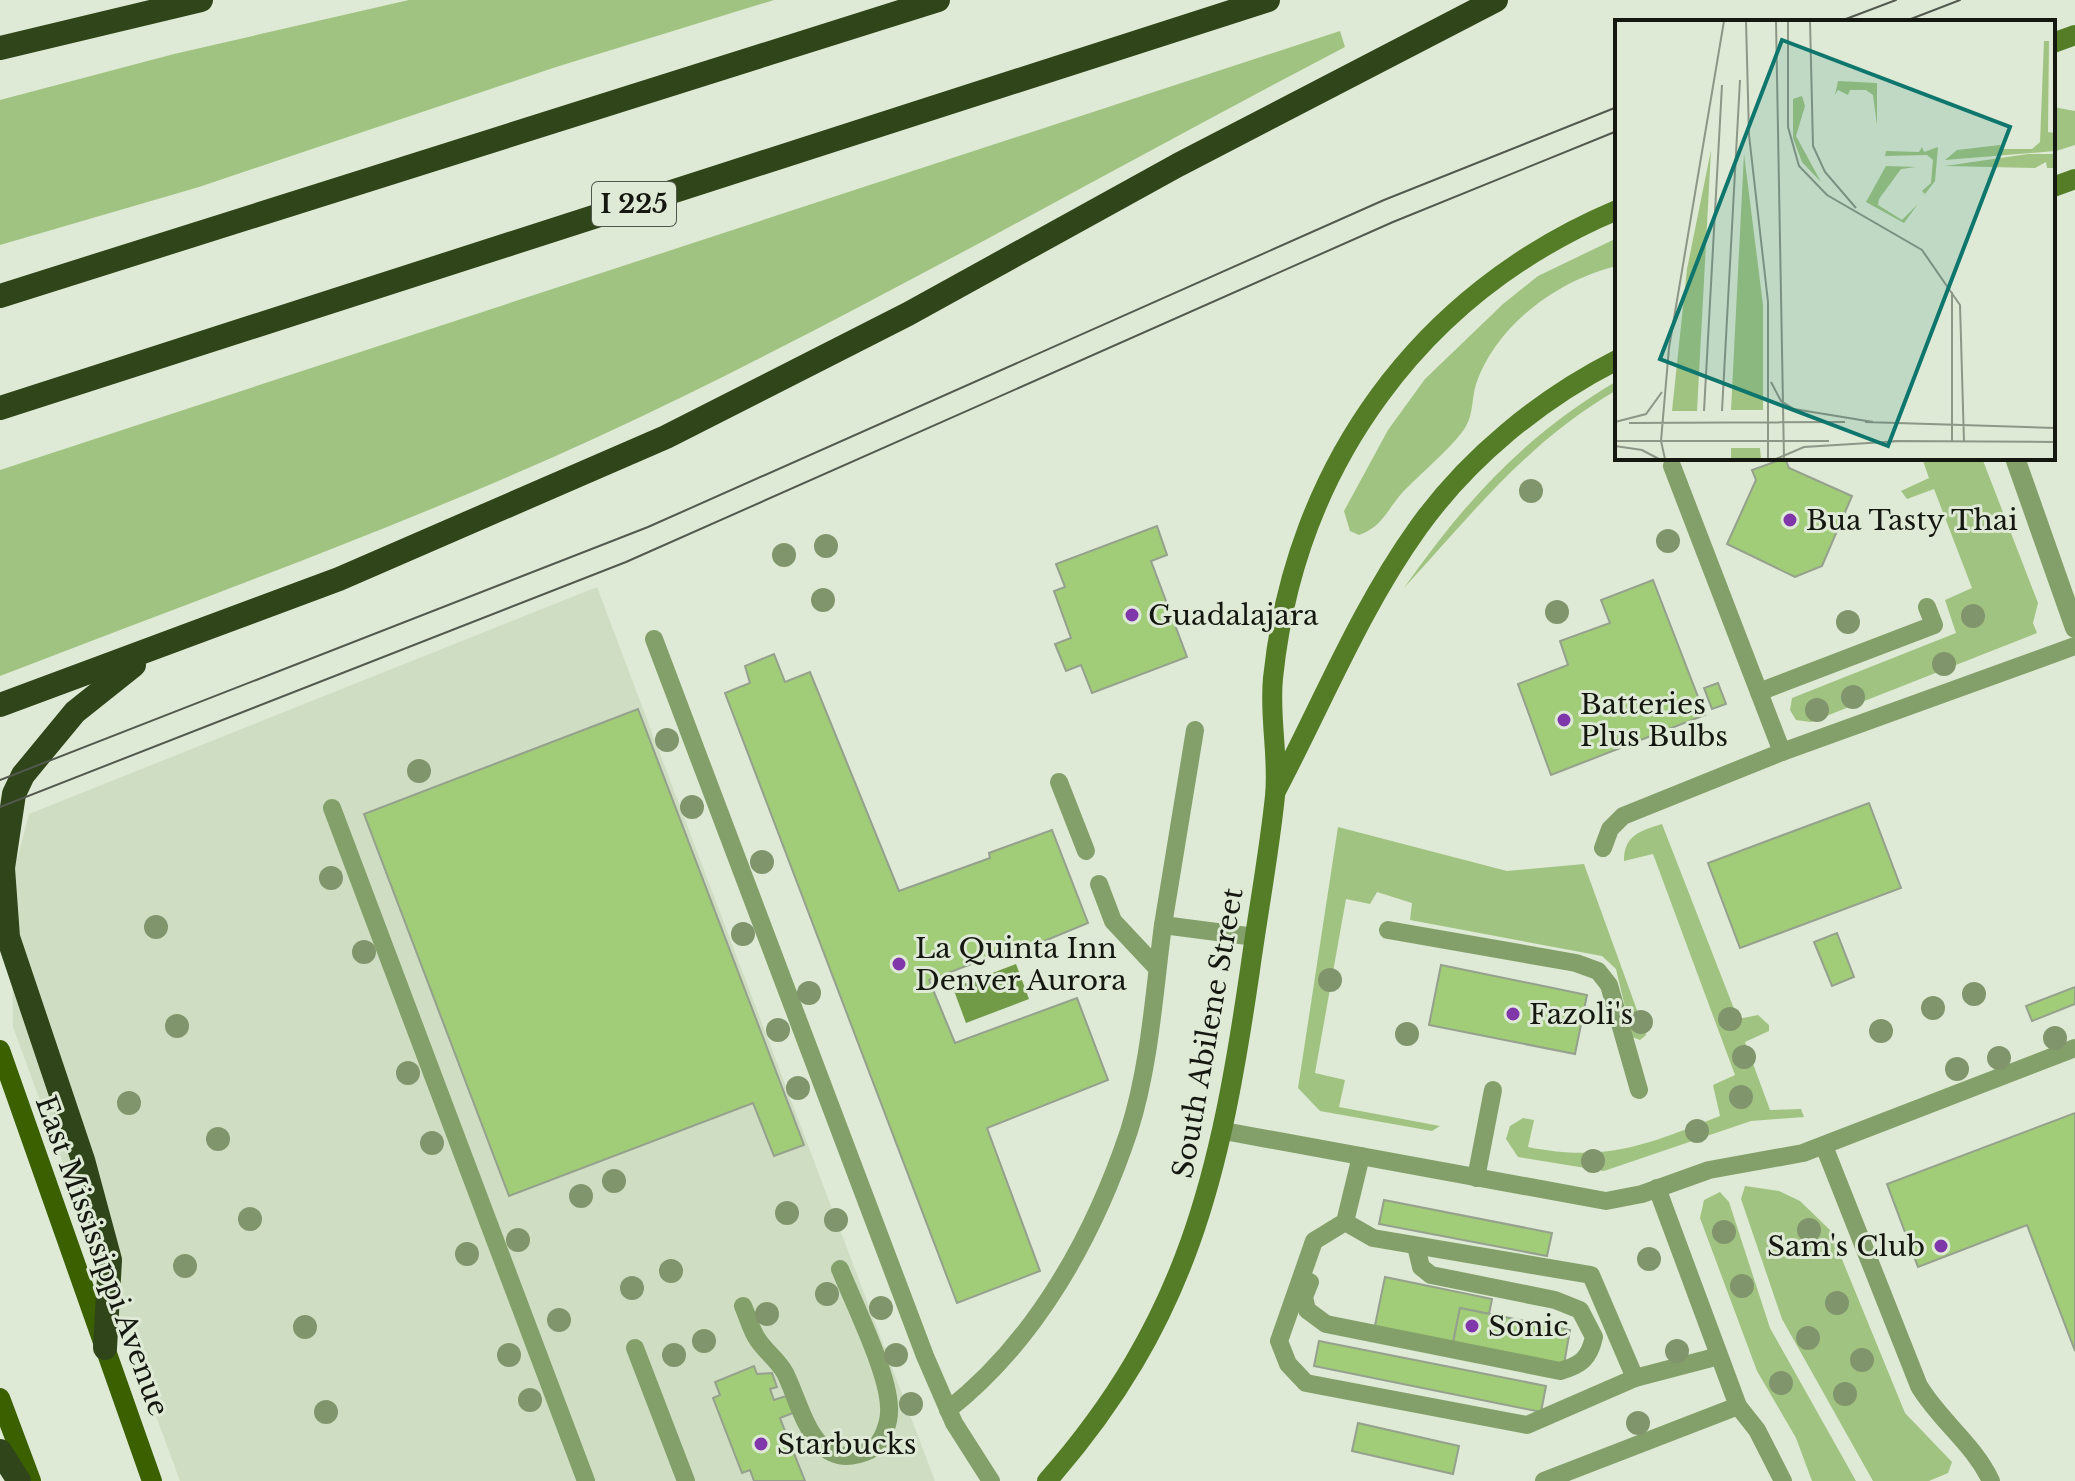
<svg xmlns="http://www.w3.org/2000/svg" width="2075" height="1481" font-family="'Libre Baskerville',serif">
	<rect width="100%" height="100%" fill="#deead5"/>
	<polygon fill="#cfdec3" points="597,587 935,1481 180,1481 13,1027 11,882 29,814"/>
	<g fill="#a1c382">
		<polygon points="409,0 774,0 556,67 199,187 0,245 0,100 174,54"/>
		<path d="M1340,31L1345,47C1125,162 908,286 684,396C463,505 230,587 0,676V470Z"/>
		<polygon points="2053,107 2075,111 2075,145 2053,152"/>
		<path d="M1617,238V266C1558,280 1496,325 1476,384C1472,397 1473,415 1466,426C1458,442 1417,477 1402,493C1387,510 1382,527 1359,535L1350,531L1344,511L1388,430L1425,379L1503,304L1538,276Z"/>
		<path d="M1617,381V390C1527,442 1473,513 1404,588C1465,501 1525,435 1617,381Z"/>
		<polygon points="1922,458 1982,458 2038,603 2033,623 2037,633 1811,722 1796,720 1790,710 1792,698 1956,633 1945,600 1972,588 1934,489 1907,499 1901,491 1929,478"/>
		<path d="M1662,824L1738,1019L1758,1015L1769,1025V1031L1745,1042L1770,1110L1801,1109L1804,1117L1751,1121L1604,1171L1518,1157L1506,1139L1510,1126L1523,1118L1534,1120L1528,1147C1606,1163 1649,1144 1720,1116L1713,1085L1735,1075L1653,854L1624,861C1624,835 1640,831 1662,824Z"/>
		<polygon points="1338,827 1507,871 1584,864 1646,1035 1640,1040 1632,1037 1616,969 1602,956 1410,920 1412,903 1377,892 1370,904 1346,899 1315,1073 1345,1080 1339,1107 1440,1126 1432,1131 1320,1111 1298,1088"/>
		<polygon points="1745,1186 1779,1191 1800,1201 1830,1230 1905,1413 1952,1462 1948,1473 1929,1481 1873,1481 1782,1319 1741,1199"/>
		<polygon points="1720,1192 1729,1202 1770,1328 1856,1481 1812,1481 1796,1438 1757,1371 1700,1218 1704,1200"/>
	</g>
	<polygon fill="#729b48" points="1016,964 1029,999 966,1023 953,988"/>
	<g fill="#a1cc78" stroke="#95a08d" stroke-width="2">
		<polygon points="1785,458 1789,468 1852,496 1822,566 1795,577 1727,544 1756,480 1752,470"/>
		<polygon points="1157,526 1167,555 1151,561 1187,657 1092,693 1081,665 1066,671 1055,644 1071,638 1054,591 1065,587 1056,564"/>
		<polygon points="1653,580 1705,715 1551,775 1518,684 1568,665 1560,641 1610,623 1601,600"/>
		<polygon points="774,654 785,682 810,672 899,891 990,858 989,853 1052,830 1088,923 1025,949 1022,945 929,980 955,1043 1077,998 1108,1080 987,1128 1040,1271 957,1303 725,693 750,683 745,666"/>
		<polygon points="1718,683 1726,704 1712,709 1704,688"/>
		<polygon points="638,709 804,1145 774,1156 753,1103 509,1196 364,814"/>
		<polygon points="1869,803 1901,888 1740,948 1708,863"/>
		<polygon points="1837,933 1854,977 1832,986 1814,942"/>
		<polygon points="1441,965 1587,995 1575,1054 1429,1025"/>
		<polygon points="2075,987 2075,1004 2032,1021 2026,1006"/>
		<polygon points="2075,1113 2075,1351 2027,1225 1918,1267 1887,1184"/>
		<polygon points="1384,1200 1552,1233 1547,1256 1379,1224"/>
		<polygon points="1385,1277 1492,1299 1489,1314 1460,1308 1453,1343 1372,1340"/>
		<polygon points="1460,1308 1570,1330 1564,1364 1453,1343"/>
		<polygon points="1319,1341 1546,1386 1541,1412 1314,1366"/>
		<polygon points="754,1366 757,1374 772,1373 777,1387 770,1389 774,1400 786,1396 793,1413 780,1418 805,1481 754,1481 750,1470 742,1473 713,1398 720,1395 715,1382"/>
		<polygon points="1358,1423 1459,1446 1453,1474 1352,1451"/>
	</g>
	<g fill="none" stroke-linecap="round" stroke-linejoin="round">
		<g stroke="#84a06a" stroke-width="18">
			<polyline points="1672,466 1782,752"/>
			<polyline points="654,639 925,1356 954,1423 991,1481"/>
			<polyline points="1759,692 1934,625 1927,607"/>
			<polyline points="1059,782 1086,851"/>
			<polyline points="332,808 586,1481"/>
			<polyline points="1603,848 1610,829 1623,816 1782,752 2075,646"/>
			<polyline points="1099,884 1113,921 1157,968"/>
			<polyline points="1163,925 1195,730"/>
			<polyline points="1388,930 1576,963 1598,971 1609,985 1639,1090"/>
			<polyline points="1224,1131 1606,1201 1642,1194 1709,1170 1803,1153 2075,1048"/>
			<path d="M1824,1146L1919,1386C1940,1421 1973,1443 1991,1481"/>
			<polyline points="1476,1178 1493,1090"/>
			<polyline points="1657,1188 1738,1406 1757,1430 1783,1481"/>
			<polyline points="1345,1222 1373,1238 1591,1275 1635,1378 1527,1425 1306,1383 1288,1364 1279,1341 1314,1241 1345,1222 1361,1156"/>
			<path d="M1310,1282L1304,1297L1307,1310L1326,1324L1560,1371C1581,1365 1589,1359 1594,1337L1580,1310L1555,1300L1431,1275L1421,1267L1416,1246"/>
			<path d="M743,1306C748,1317 751,1330 758,1340C766,1352 778,1360 785,1373C803,1409 813,1476 870,1450C883,1444 890,1421 889,1407C888,1372 854,1304 840,1269"/>
			<polyline points="635,1348 686,1481"/>
			<polyline points="1635,1378 1719,1356"/>
			<path d="M948,1410C1036,1341 1094,1236 1129,1131C1150,1065 1154,993 1163,925L1255,937"/>
			<polyline points="1544,1481 1738,1406"/>
		</g>
		<polyline stroke="#84a06a" stroke-width="20" points="2015,458 2075,628"/>
		<g stroke="#557d27" stroke-width="20">
			<polyline points="2053,43 2075,35"/>
			<polyline points="2053,187 2075,179"/>
			<path d="M1276,791C1322,704 1360,609 1418,528C1468,458 1540,399 1617,360"/>
			<path d="M1047,1481C1188,1321 1220,1175 1250,970C1258,912 1269,854 1275,796C1279,757 1269,717 1273,678C1295,466 1420,293 1617,210"/>
		</g>
		<g stroke="#3b6000" stroke-width="20">
			<polyline points="0,1050 152,1481"/>
			<polyline points="0,1398 31,1481"/>
		</g>
		<g stroke="#304519" stroke-width="24">
			<polyline points="0,48 201,0"/>
			<polyline points="0,296 938,0"/>
			<polyline points="0,408 1268,0"/>
			<polyline points="0,705 339,579 666,437 908,314 1178,165 1496,0"/>
			<polyline points="105,1348 110,1260 83,1160 8,937 3,868 14,794 23,775 75,712 134,665"/>
			<polyline points="0,1451 19,1481"/>
		</g>
		<g stroke="#53594e" stroke-width="2">
			<polyline points="1838,22 1896,0"/>
			<polyline points="1903,22 1960,0"/>
			<polyline points="0,780 648,527 1384,200 1617,107"/>
			<polyline points="0,807 626,562 1393,222 1617,131"/>
		</g>
	</g>
	<g fill="#81956c">
		<circle cx="1531" cy="491" r="12"/>
		<circle cx="1668" cy="541" r="12"/>
		<circle cx="826" cy="546" r="12"/>
		<circle cx="784" cy="555" r="12"/>
		<circle cx="823" cy="600" r="12"/>
		<circle cx="1557" cy="612" r="12"/>
		<circle cx="1973" cy="616" r="12"/>
		<circle cx="1848" cy="622" r="12"/>
		<circle cx="1944" cy="664" r="12"/>
		<circle cx="1853" cy="697" r="12"/>
		<circle cx="1817" cy="710" r="12"/>
		<circle cx="667" cy="740" r="12"/>
		<circle cx="419" cy="771" r="12"/>
		<circle cx="692" cy="807" r="12"/>
		<circle cx="762" cy="862" r="12"/>
		<circle cx="331" cy="878" r="12"/>
		<circle cx="156" cy="927" r="12"/>
		<circle cx="743" cy="934" r="12"/>
		<circle cx="364" cy="952" r="12"/>
		<circle cx="1330" cy="980" r="12"/>
		<circle cx="809" cy="993" r="12"/>
		<circle cx="1974" cy="994" r="12"/>
		<circle cx="1933" cy="1008" r="12"/>
		<circle cx="1730" cy="1019" r="12"/>
		<circle cx="1641" cy="1022" r="12"/>
		<circle cx="177" cy="1026" r="12"/>
		<circle cx="778" cy="1030" r="12"/>
		<circle cx="1881" cy="1031" r="12"/>
		<circle cx="1407" cy="1034" r="12"/>
		<circle cx="2055" cy="1038" r="12"/>
		<circle cx="1744" cy="1057" r="12"/>
		<circle cx="1999" cy="1058" r="12"/>
		<circle cx="1957" cy="1069" r="12"/>
		<circle cx="408" cy="1073" r="12"/>
		<circle cx="798" cy="1088" r="12"/>
		<circle cx="1741" cy="1097" r="12"/>
		<circle cx="129" cy="1103" r="12"/>
		<circle cx="1697" cy="1131" r="12"/>
		<circle cx="218" cy="1139" r="12"/>
		<circle cx="432" cy="1143" r="12"/>
		<circle cx="1593" cy="1161" r="12"/>
		<circle cx="614" cy="1181" r="12"/>
		<circle cx="581" cy="1196" r="12"/>
		<circle cx="787" cy="1213" r="12"/>
		<circle cx="250" cy="1219" r="12"/>
		<circle cx="836" cy="1220" r="12"/>
		<circle cx="1809" cy="1230" r="12"/>
		<circle cx="1724" cy="1232" r="12"/>
		<circle cx="518" cy="1240" r="12"/>
		<circle cx="467" cy="1254" r="12"/>
		<circle cx="1649" cy="1259" r="12"/>
		<circle cx="185" cy="1266" r="12"/>
		<circle cx="671" cy="1271" r="12"/>
		<circle cx="1742" cy="1286" r="12"/>
		<circle cx="632" cy="1288" r="12"/>
		<circle cx="827" cy="1294" r="12"/>
		<circle cx="1837" cy="1303" r="12"/>
		<circle cx="881" cy="1308" r="12"/>
		<circle cx="767" cy="1314" r="12"/>
		<circle cx="559" cy="1320" r="12"/>
		<circle cx="305" cy="1327" r="12"/>
		<circle cx="1808" cy="1338" r="12"/>
		<circle cx="704" cy="1341" r="12"/>
		<circle cx="1677" cy="1351" r="12"/>
		<circle cx="509" cy="1355" r="12"/>
		<circle cx="674" cy="1355" r="12"/>
		<circle cx="896" cy="1355" r="12"/>
		<circle cx="1862" cy="1360" r="12"/>
		<circle cx="1781" cy="1383" r="12"/>
		<circle cx="1845" cy="1394" r="12"/>
		<circle cx="530" cy="1400" r="12"/>
		<circle cx="911" cy="1404" r="12"/>
		<circle cx="326" cy="1412" r="12"/>
		<circle cx="1638" cy="1423" r="12"/>
	</g>
	<g fill="#8037a9" stroke="#deead5" stroke-width="3">
		<circle cx="1790" cy="520" r="8"/>
		<circle cx="1132" cy="615" r="8"/>
		<circle cx="1564" cy="720" r="8"/>
		<circle cx="899" cy="964" r="8"/>
		<circle cx="1513" cy="1014" r="8"/>
		<circle cx="1941" cy="1246" r="8"/>
		<circle cx="1472" cy="1326" r="8"/>
		<circle cx="761" cy="1444" r="8"/>
	</g>
	<g text-anchor="middle" dominant-baseline="central" stroke-width="6" stroke-linejoin="round" paint-order="stroke">
		<rect fill="#deead5" stroke="#51574c" stroke-width="2" x="592" y="182" width="84" height="44" rx="6"/>
		<g font-size="26" font-weight="bold" fill="#141811">
			<text x="634" y="204">I 225</text>
		</g>
		<g font-size="28" fill="#141811" stroke="#deead5" text-anchor="start">
			<text x="1806" y="520">Bua Tasty Thai</text>
			<text x="1148" y="615">Guadalajara</text>
			<text x="1580" y="704">Batteries<tspan x="1580" dy="32">Plus Bulbs</tspan></text>
			<text x="915" y="948">La Quinta Inn<tspan x="915" dy="32">Denver Aurora</tspan></text>
			<text x="1529" y="1014">Fazoli's</text>
			<text x="1925" y="1246" text-anchor="end">Sam's Club</text>
			<text x="1488" y="1326">Sonic</text>
			<text x="777" y="1444">Starbucks</text>
		</g>
		<g font-size="28" fill="#141811" stroke="#deead5">
			<text transform="translate(1208 1033) rotate(-80)">South Abilene Street</text>
			<text transform="translate(102 1256) rotate(70)">East Mississippi Avenue</text>
		</g>
	</g>
	<g transform="translate(1615 20)">
		<rect width="440" height="440" fill="#deead5"/>
		<path d="M429,21H434L433,112L440,113V131L330,140L342,130L385,125L387,129H417L425,122ZM223,61L262,63V105L258,75L251,70H235L233,75L223,70L220,75ZM187,76L190,86L181,116L206,162L187,142L178,118V79ZM307,127L309,132L323,127L320,161L310,174L307,171L316,163L318,140L312,135L270,136L271,131L304,132ZM96,130L82,391H57L72,249ZM129,134L148,285V390H116ZM413,134H440V148H432L431,142L420,148L330,146ZM271,146L301,147L286,149L264,179L263,185L287,200L303,184L289,203L251,182ZM116,428H145L146,439H116Z" fill="#a1c382"/>
		<path fill="none" stroke="#8d9687" stroke-width="2" d="M131,1L134,115L153,282V439M161,1L169,439M173,1V107L184,146L212,175L307,230L345,285L349,422M195,1L198,126L210,152L241,188M156,362L166,381L179,389L258,402M89,391L107,65M107,391L125,60M0,402L31,394L47,372M250,402L440,408M14,403L230,402M0,421H214M278,421L440,422M337,422V272M0,426L27,430L44,439M50,439L46,421L54,328L109,1M161,439L189,427L286,421"/>
		<path fill="#0f766e" fill-opacity="0.15" stroke="#0f766e" stroke-width="4" d="M167,20L395,107L273,426L45,339Z"/>
		<rect width="440" height="440" fill="none" stroke="#141811" stroke-width="4"/>
	</g>
</svg>
